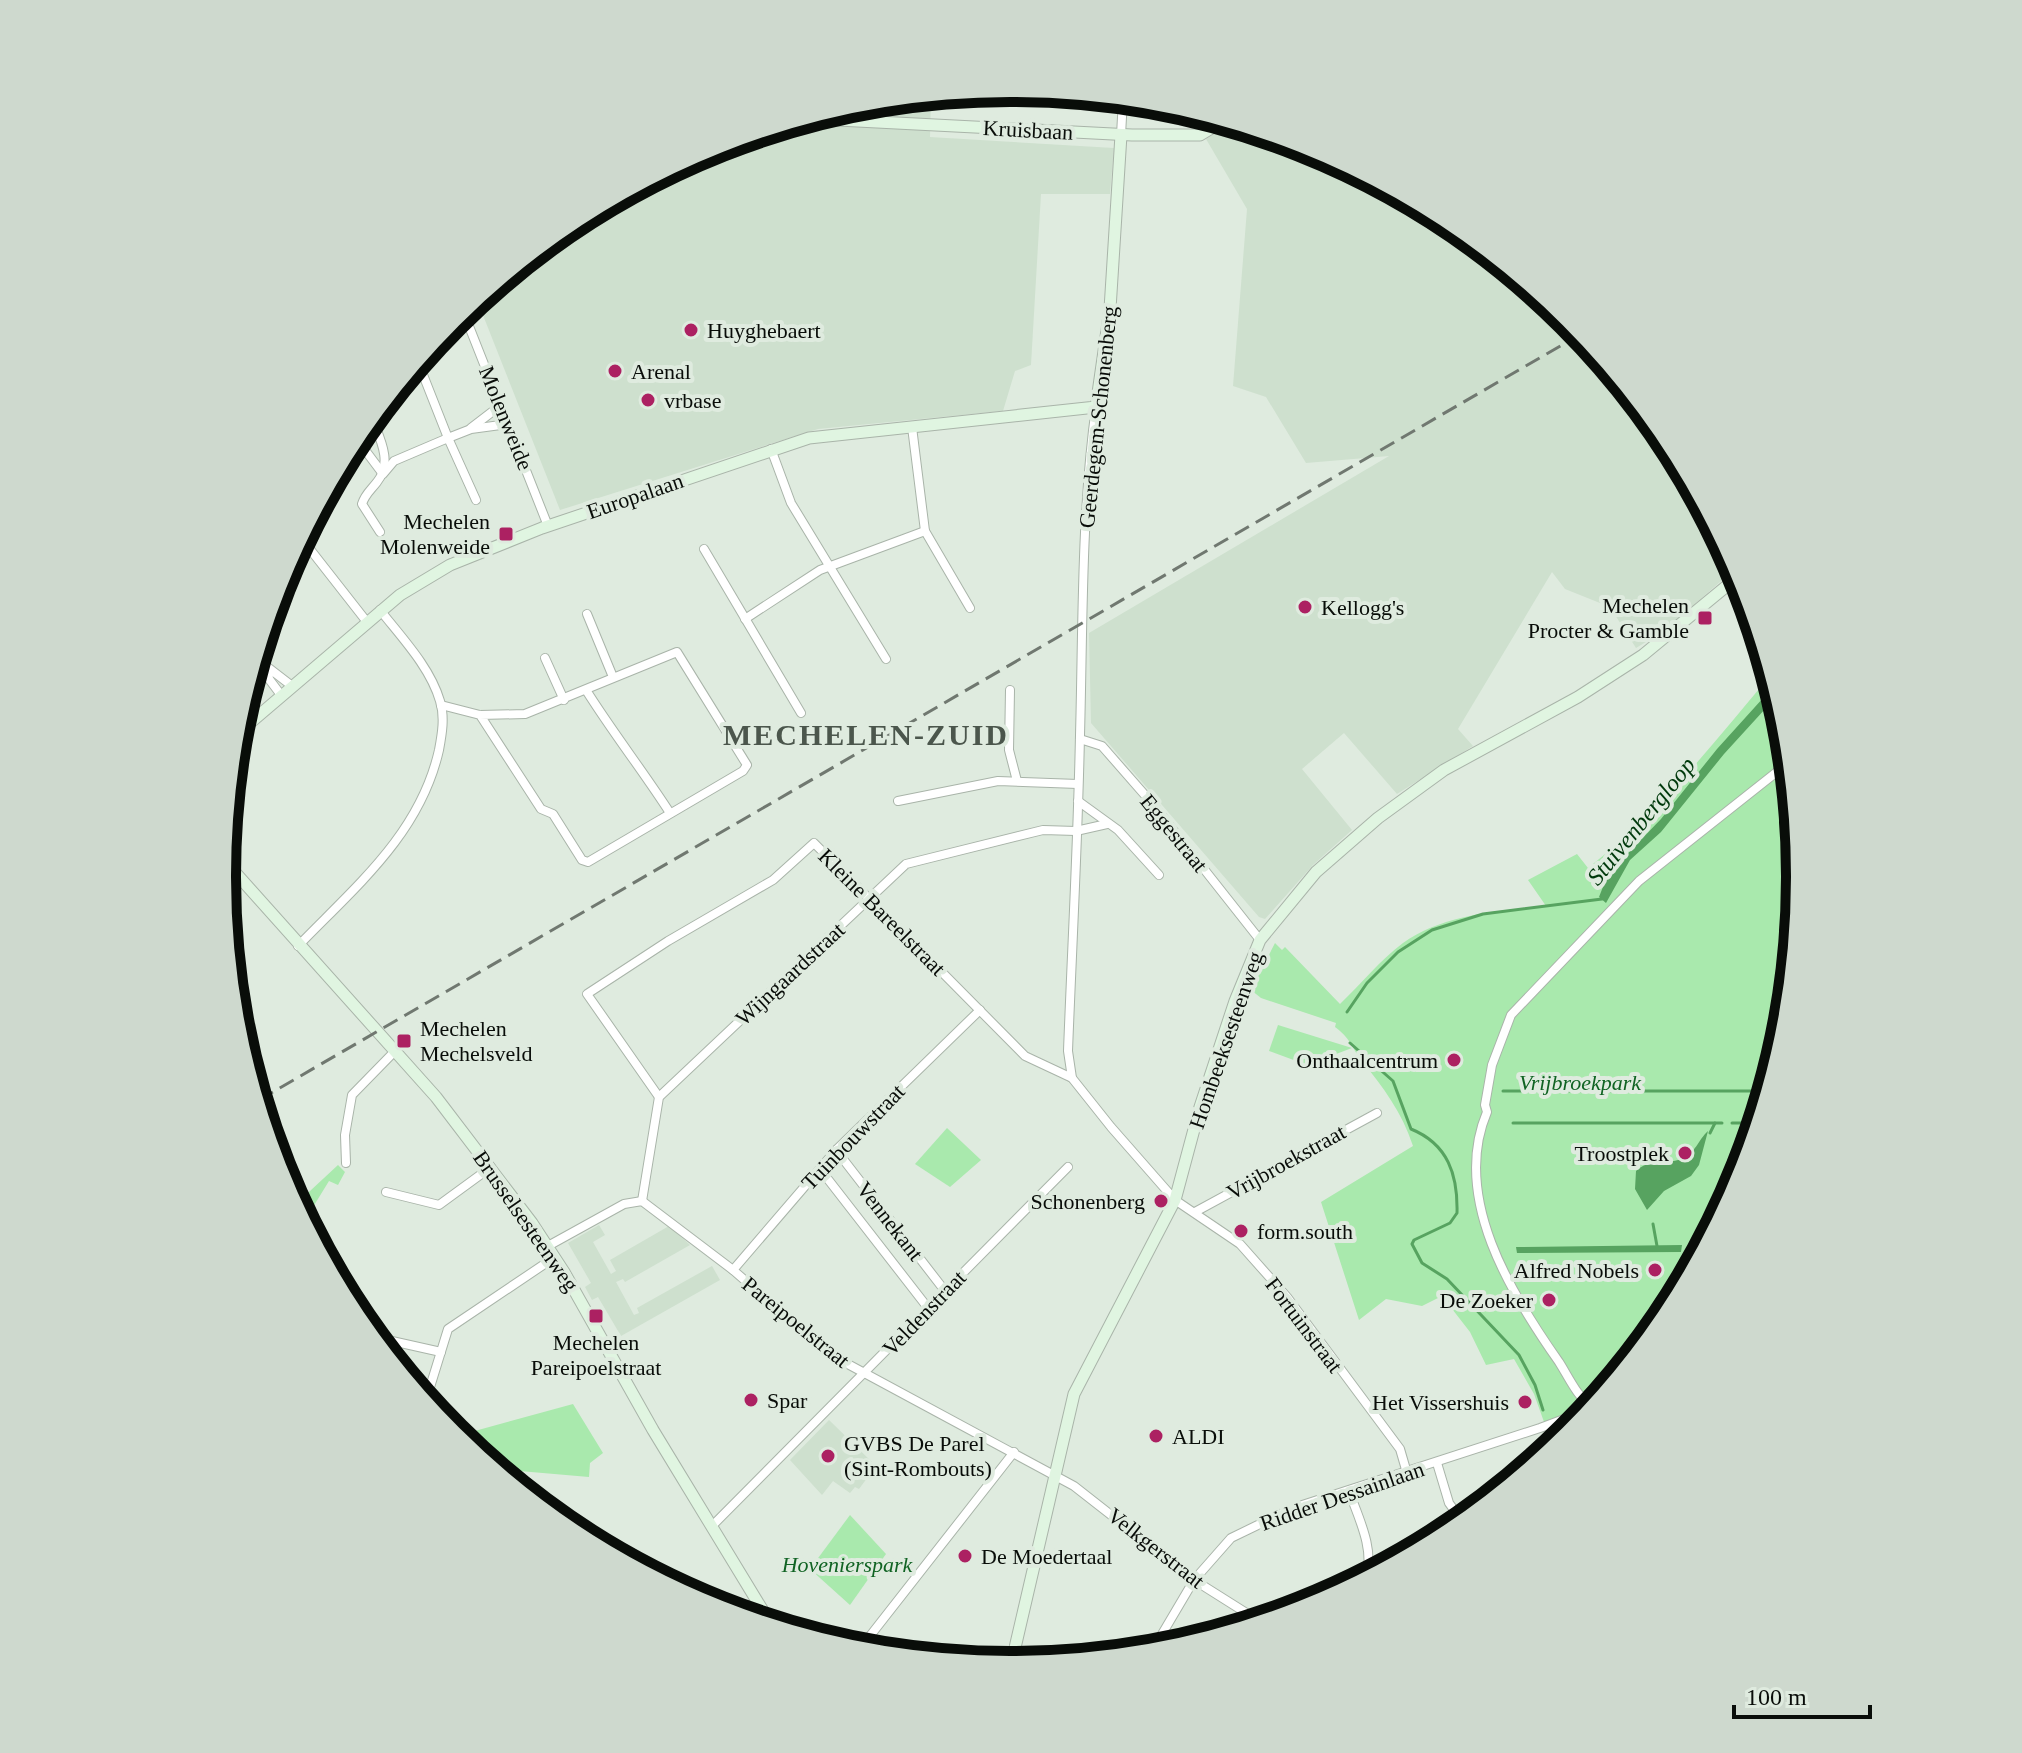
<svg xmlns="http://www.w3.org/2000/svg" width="2022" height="1753" font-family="Georgia,serif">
	<rect width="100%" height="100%" fill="#dfebdf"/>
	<g fill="#cee0ce">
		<polygon points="931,96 930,137 1114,148 1110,194 1041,194 1031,365 1015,371 1003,411 818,429 560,510 477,300 573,221 710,148 858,103"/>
		<polygon points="1230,123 1313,148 1449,221 1569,319 1667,439 1736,568 1664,631 1636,648 1610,607 1565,589 1552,572 1458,729 1473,746 1397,794 1344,733 1302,769 1352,830 1313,865 1265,919 1259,917 1091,723 1089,633 1389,456 1306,463 1266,397 1233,386 1247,209 1206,139"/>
		<polygon points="599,1225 605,1235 593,1242 611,1274 616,1271 610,1260 669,1226 690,1245 625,1282 623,1279 616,1282 634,1315 639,1313 637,1308 712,1266 720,1280 621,1336 598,1297 592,1300 585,1287 591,1283 568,1243"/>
		<polygon points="829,1420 876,1466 859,1489 855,1487 850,1493 833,1481 822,1495 790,1460"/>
	</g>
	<g fill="#a9e9ad">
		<path d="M1770,676L1784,723L1799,877L1784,1031L1739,1179L1666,1315L1568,1434L1553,1447L1534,1394L1514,1359L1486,1365L1470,1332L1442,1296L1422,1306L1386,1299L1359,1320L1321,1202L1413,1146C1402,1112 1383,1087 1361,1060C1351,1046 1350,1038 1335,1027L1336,1023L1261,998L1251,990L1275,943L1282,950L1285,947L1340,1004C1361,984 1380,960 1403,943C1444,914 1498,911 1546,906L1528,880L1577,854L1588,868C1661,811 1711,746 1770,676Z"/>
		<polygon points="1278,1025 1352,1048 1307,1065 1269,1051"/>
		<polygon points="947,1128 981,1160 950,1187 915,1164"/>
		<polygon points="338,1165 345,1172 338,1185 329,1181 305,1220 296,1204"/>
		<polygon points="573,1404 603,1453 590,1463 589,1477 496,1469 471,1448 471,1432"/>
		<polygon points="850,1515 886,1554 850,1605 810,1569"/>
	</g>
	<g fill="#57a360">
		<polygon points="1773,687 1776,697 1724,754 1661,832 1630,860 1606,903 1599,897 1608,874 1661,819 1717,749"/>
		<path d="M1708,1131L1699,1165L1691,1176L1664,1191L1647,1210L1635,1189L1636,1171C1650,1158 1665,1165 1681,1159C1696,1153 1698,1140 1708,1131Z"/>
		<polygon points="1682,1245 1681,1252 1517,1253 1516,1247"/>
	</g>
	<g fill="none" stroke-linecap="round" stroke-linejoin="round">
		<g stroke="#57a360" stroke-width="3">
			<polyline points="1347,1012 1367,983 1398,952 1432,930 1483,914 1602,899"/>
			<path d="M1350,1043L1393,1081L1411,1129C1448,1144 1458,1175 1457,1213L1450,1223L1414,1240L1412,1244L1422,1263L1447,1279L1519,1355L1535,1385L1543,1410"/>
			<polyline points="1503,1091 1766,1091"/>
			<polyline points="1513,1123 1722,1123"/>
			<polyline points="1732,1123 1756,1123"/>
			<polyline points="1710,1133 1715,1123"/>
			<polyline points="1653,1224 1657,1246"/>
			<polyline points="1555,1439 1557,1443"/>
		</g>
		<defs>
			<g id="street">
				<polyline points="791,123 838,120"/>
				<polyline points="1121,135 1123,99"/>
				<polyline points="463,311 548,526"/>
				<polyline points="418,362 448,438 471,429 508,424"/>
				<path d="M1096,407C1081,516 1083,625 1080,735C1078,840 1072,946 1068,1051L1072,1078L1111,1127L1175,1200L1240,1244L1287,1297L1400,1449L1407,1473"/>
				<path d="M372,418C380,439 393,462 377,482C371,490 365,494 362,504L380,532"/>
				<polyline points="912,427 925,531 970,608"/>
				<polyline points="471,428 501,405"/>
				<polyline points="356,438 383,474 394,461 448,438 476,500"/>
				<polyline points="771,449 791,503 886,659"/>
				<polyline points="302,539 367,622"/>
				<polyline points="704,549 801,713"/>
				<polyline points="587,614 613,677"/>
				<polyline points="745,619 820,570 925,531"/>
				<polyline points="545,658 564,700"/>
				<polyline points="257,659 292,686"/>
				<polyline points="268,670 269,679 281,695"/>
				<path d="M586,690C613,733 643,771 670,813"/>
				<polyline points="1010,690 1009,750 1017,781"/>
				<polyline points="441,705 480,715 525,714 677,652 747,765 743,771 588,862 582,860 553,814 541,809 480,715"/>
				<polyline points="1080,739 1102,746 1151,802 1260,940"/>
				<polyline points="898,801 998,781 1078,784"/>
				<polyline points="1078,801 1118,830 1159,875"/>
				<path d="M298,946C356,886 420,834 439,750C442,734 445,717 440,701C430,667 402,638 380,610"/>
				<polyline points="659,1097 587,994 668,941 773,880 814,843 1025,1056 1072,1078"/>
				<polyline points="836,1150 945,1291"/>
				<polyline points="346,1163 345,1135 352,1095 395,1051"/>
				<polyline points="820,1169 928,1308"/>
				<polyline points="386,1192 439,1205 491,1167"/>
				<polyline points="642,1201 659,1097 906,864 1043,830 1076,831 1107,824"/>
				<polyline points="1195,1212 1377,1113"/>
				<polyline points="548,1246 624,1204 642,1201 733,1270 831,1355 1074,1486 1194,1580 1259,1621"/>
				<polyline points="733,1270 836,1150 980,1010"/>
				<polyline points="374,1337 441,1352"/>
				<polyline points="426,1400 448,1329 555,1257"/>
				<path d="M1591,1406C1578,1398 1568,1376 1559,1362C1511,1294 1451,1197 1487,1112L1485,1105L1492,1065L1511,1015L1639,881L1788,763"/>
				<polyline points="1437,1463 1449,1503 1462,1521"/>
				<path d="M1349,1491C1358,1517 1375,1549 1366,1577"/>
				<polyline points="712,1526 1068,1167"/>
				<polyline points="859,1650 1014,1452"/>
				<polyline points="1152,1651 1194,1580 1231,1538 1293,1508 1540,1428 1583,1412 1587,1405"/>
			</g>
			<g id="secondary">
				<polyline points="833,111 838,120 1132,135 1200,135 1223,121"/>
				<polyline points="237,734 400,595 450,565 542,528 809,438 1096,407 1110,309 1121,135"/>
				<polyline points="224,860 436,1097 532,1223 564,1272 653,1430 771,1624"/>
				<polyline points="1011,1665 1074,1394 1175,1200 1200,1107 1235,1001 1260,940 1316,872 1378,818 1444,770 1578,697 1643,655 1740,575"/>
			</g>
		</defs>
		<use href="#street" stroke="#a9b4a9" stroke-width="10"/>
		<use href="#secondary" stroke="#a9b4a9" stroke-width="13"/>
		<use href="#street" stroke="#fff" stroke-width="8"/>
		<use href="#secondary" stroke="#e0f5e1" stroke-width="11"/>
		<polyline stroke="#707870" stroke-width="3" stroke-dasharray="16 8" stroke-linecap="butt" points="259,1100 1581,334"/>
	</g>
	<g fill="#ac2162" stroke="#dfebdf" stroke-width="3">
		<circle cx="691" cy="330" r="8"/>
		<circle cx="615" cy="371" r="8"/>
		<circle cx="648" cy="400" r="8"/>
		<rect x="498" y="526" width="16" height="16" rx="4"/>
		<circle cx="1305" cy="607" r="8"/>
		<rect x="1697" y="610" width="16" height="16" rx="4"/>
		<rect x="396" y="1033" width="16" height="16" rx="4"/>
		<circle cx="1454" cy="1060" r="8"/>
		<circle cx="1685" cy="1153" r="8"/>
		<circle cx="1161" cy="1201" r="8"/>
		<circle cx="1241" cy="1231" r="8"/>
		<circle cx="1655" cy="1270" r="8"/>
		<circle cx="1549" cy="1300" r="8"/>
		<rect x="588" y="1308" width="16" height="16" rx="4"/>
		<circle cx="751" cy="1400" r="8"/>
		<circle cx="1525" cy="1402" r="8"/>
		<circle cx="1156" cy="1436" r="8"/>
		<circle cx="828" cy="1456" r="8"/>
		<circle cx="965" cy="1556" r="8"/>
	</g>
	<g text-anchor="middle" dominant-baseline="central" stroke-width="8" stroke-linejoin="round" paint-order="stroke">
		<g font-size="22" fill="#090d09" stroke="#dfebdf">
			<text transform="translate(1028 130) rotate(3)">Kruisbaan</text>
			<text transform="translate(1098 417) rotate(-84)">Geerdegem-Schonenberg</text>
			<text transform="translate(506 418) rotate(68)">Molenweide</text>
			<text transform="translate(635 496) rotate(-19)">Europalaan</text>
			<text transform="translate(1174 833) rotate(51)">Eggestraat</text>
			<text transform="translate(882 912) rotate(45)">Kleine Bareelstraat</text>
			<text transform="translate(790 974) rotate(-43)">Wijngaardstraat</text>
			<text transform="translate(1226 1040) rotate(-71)">Hombeeksesteenweg</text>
			<text transform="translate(853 1137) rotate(-46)">Tuinbouwstraat</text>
			<text transform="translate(1286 1162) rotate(-29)">Vrijbroekstraat</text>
			<text transform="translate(526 1221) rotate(55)">Brusselsesteenweg</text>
			<text transform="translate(890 1221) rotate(52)">Vennekant</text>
			<text transform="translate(924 1313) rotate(-46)">Veldenstraat</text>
			<text transform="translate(796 1322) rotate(39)">Pareipoelstraat</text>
			<text transform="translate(1304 1325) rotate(53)">Fortuinstraat</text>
			<text transform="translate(1342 1496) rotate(-19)">Ridder Dessainlaan</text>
			<text transform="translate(1156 1548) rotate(38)">Velkgerstraat</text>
		</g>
		<g font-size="22" fill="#090d09" stroke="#dfebdf" text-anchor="start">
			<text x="707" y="330">Huyghebaert</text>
			<text x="631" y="371">Arenal</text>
			<text x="664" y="400">vrbase</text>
			<text x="490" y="521" text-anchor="end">Mechelen<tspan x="490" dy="25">Molenweide</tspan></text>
			<text x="1689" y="605" text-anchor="end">Mechelen<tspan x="1689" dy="25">Procter &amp; Gamble</tspan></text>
			<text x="1321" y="607">Kellogg's</text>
			<text x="420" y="1028">Mechelen<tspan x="420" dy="25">Mechelsveld</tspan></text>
			<text x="1438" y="1060" text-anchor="end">Onthaalcentrum</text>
			<text x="1669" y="1153" text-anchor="end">Troostplek</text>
			<text x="1145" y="1201" text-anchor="end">Schonenberg</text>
			<text x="1257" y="1231">form.south</text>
			<text x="1639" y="1270" text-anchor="end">Alfred Nobels</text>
			<text x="1533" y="1300" text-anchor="end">De Zoeker</text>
			<text x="596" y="1342" text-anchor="middle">Mechelen<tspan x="596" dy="25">Pareipoelstraat</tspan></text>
			<text x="767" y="1400">Spar</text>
			<text x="1509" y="1402" text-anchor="end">Het Vissershuis</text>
			<text x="1172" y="1436">ALDI</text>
			<text x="844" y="1443">GVBS De Parel<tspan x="844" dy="25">(Sint-Rombouts)</tspan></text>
			<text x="981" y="1556">De Moedertaal</text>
		</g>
		<g font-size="22" font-style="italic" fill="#106323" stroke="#dfebdf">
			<text x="1580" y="1082">Vrijbroekpark</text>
			<text x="847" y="1564">Hovenierspark</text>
		</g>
		<g font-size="24" font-style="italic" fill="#00390c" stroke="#dfebdf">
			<text transform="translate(1641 821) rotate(-51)">Stuivenbergloop</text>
		</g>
		<g font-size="30" font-weight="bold" letter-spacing="2" fill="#4b564c" stroke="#dfebdf">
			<text x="866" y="734">MECHELEN-ZUID</text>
		</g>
	</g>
	<path d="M0 0H2022V1753H0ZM1010 102H1012A774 774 0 0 1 1786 876V877A774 774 0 0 1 1012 1651H1010A774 774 0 0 1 236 877V876A774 774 0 0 1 1010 102Z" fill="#ced9ce" fill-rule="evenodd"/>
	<path fill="none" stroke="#090d09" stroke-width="10" d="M1010 102H1012A774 774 0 0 1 1786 876V877A774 774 0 0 1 1012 1651H1010A774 774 0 0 1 236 877V876A774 774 0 0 1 1010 102Z"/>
	<path d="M1734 1705v12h136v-12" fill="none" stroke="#090d09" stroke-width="4"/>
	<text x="1746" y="1705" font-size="24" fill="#090d09" stroke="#dfebdf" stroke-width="6" paint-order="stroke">100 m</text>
</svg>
